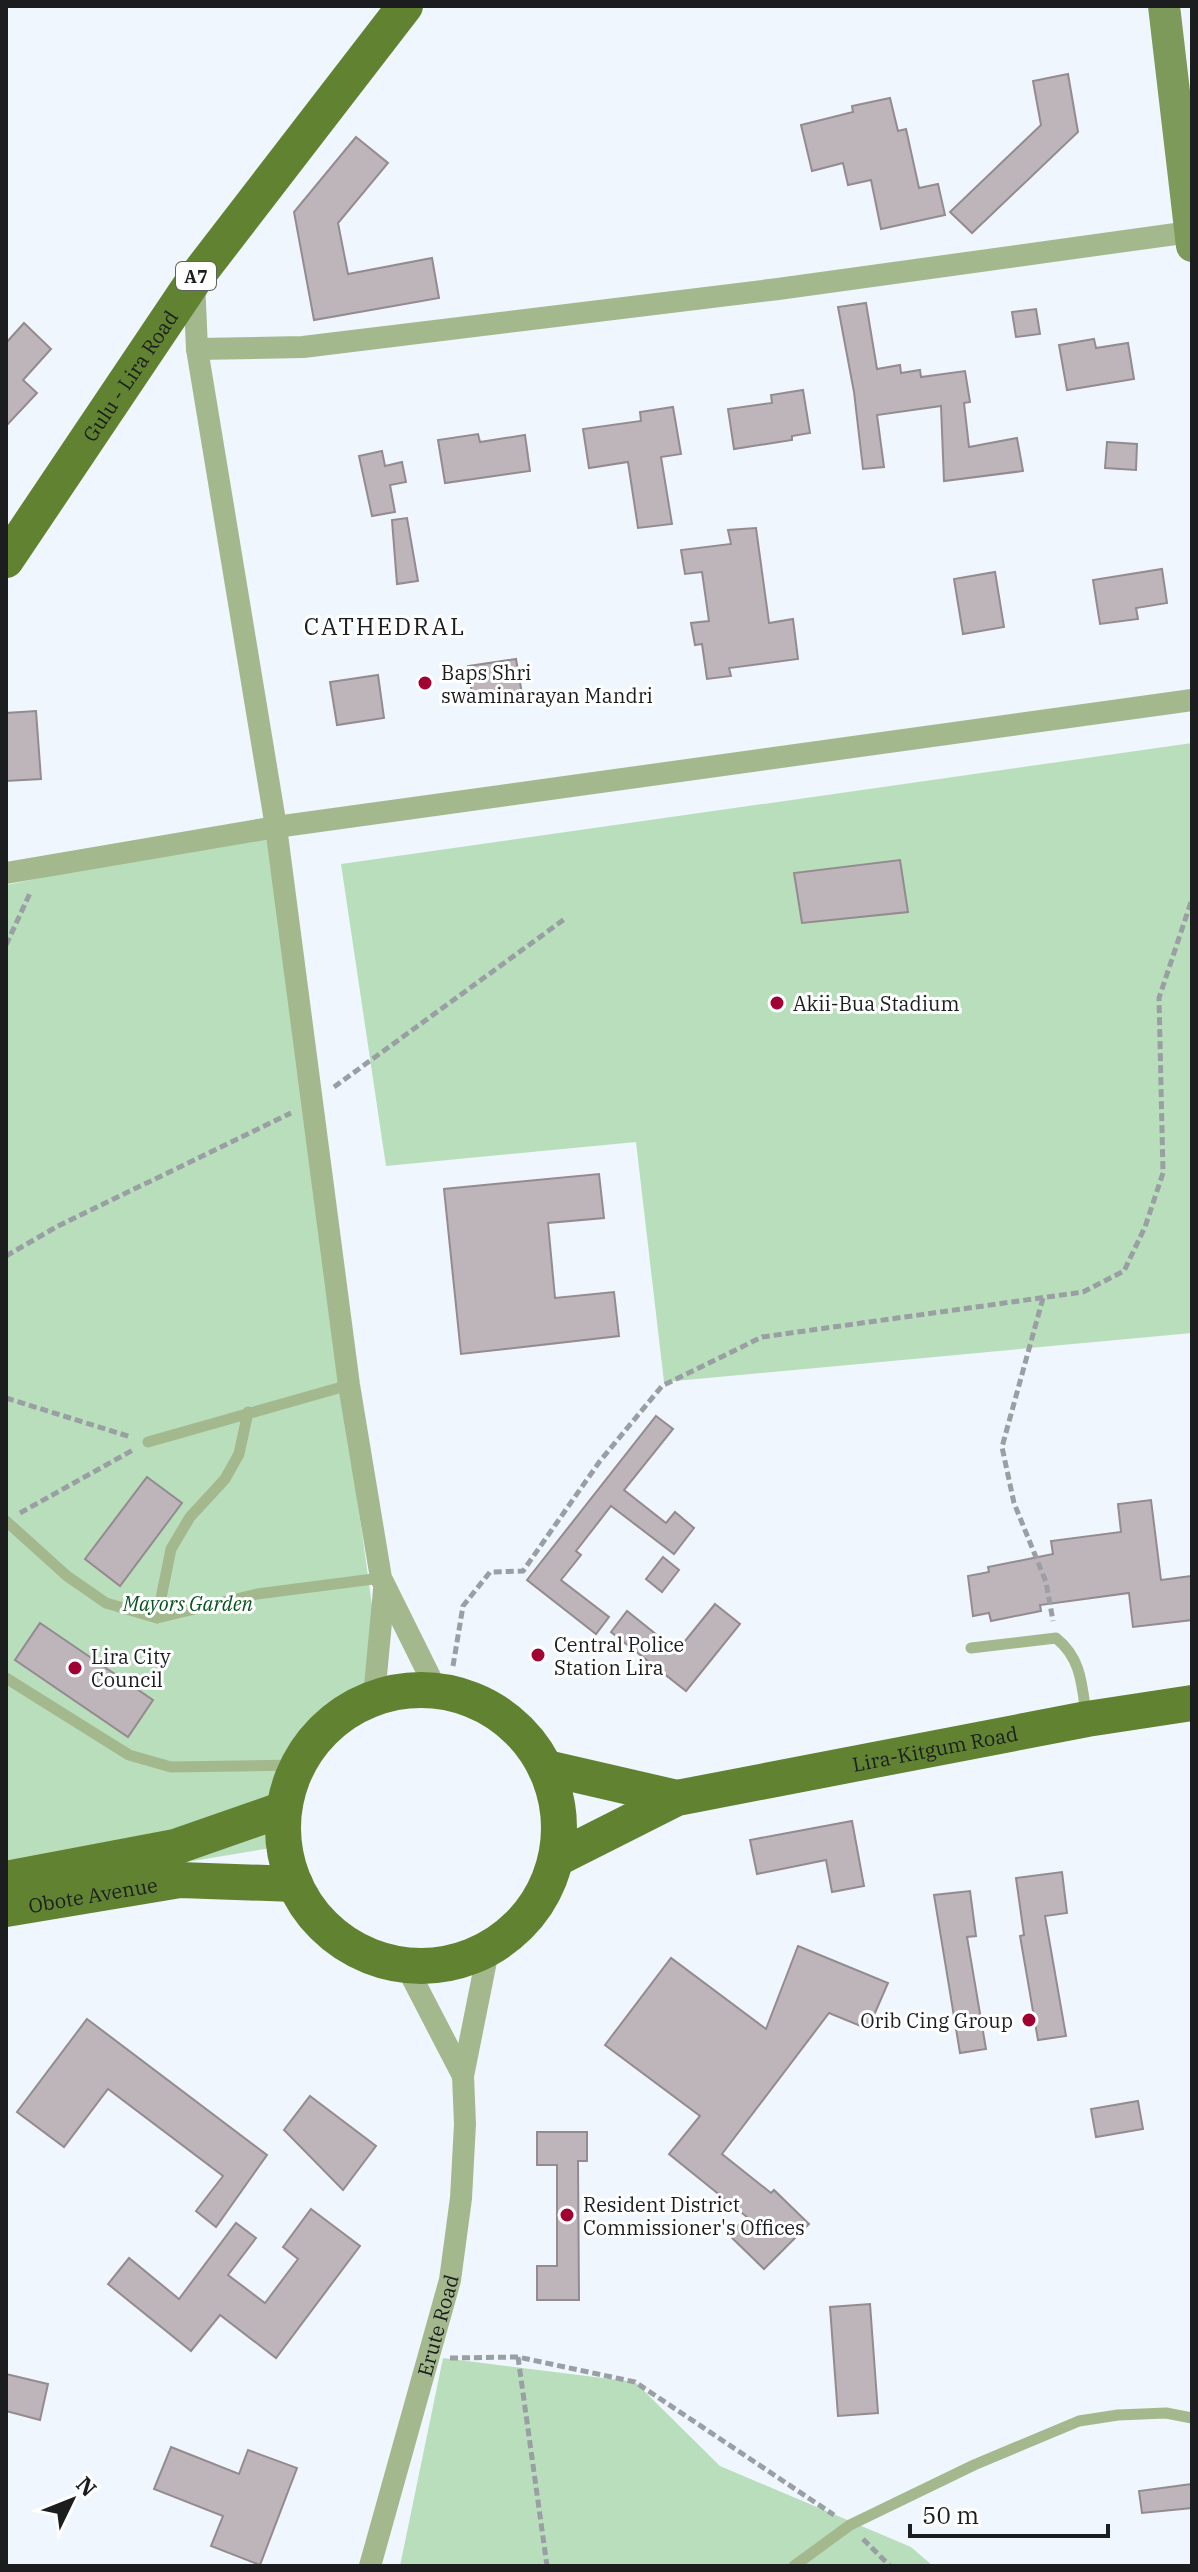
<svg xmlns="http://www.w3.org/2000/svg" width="1198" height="2572" font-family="'IBM Plex Serif',serif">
	<rect width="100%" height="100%" fill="#f0f6fd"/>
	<g fill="#b9debc">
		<polygon points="1192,743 1192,1333 664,1382 636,1142 386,1166 341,864"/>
		<polygon points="266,832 384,1693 319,1733 283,1846 6,1892 6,885"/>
		<polygon points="443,2358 635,2382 720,2466 911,2547 933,2566 400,2566"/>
	</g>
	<g fill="#bdb5b9" stroke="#938b8f" stroke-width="2">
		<polygon points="1068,74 1078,132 972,233 950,212 1041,125 1033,81"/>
		<polygon points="890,98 898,131 906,129 919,188 938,184 945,215 881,229 871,180 848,185 843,163 812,171 801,125 853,112 852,106"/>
		<polygon points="356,137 388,163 338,223 348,274 432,258 439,298 314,320 294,212"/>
		<polygon points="866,303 877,369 900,365 901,373 920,370 921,377 965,371 970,402 964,403 969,447 1017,438 1023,471 944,481 941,406 877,415 884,467 863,469 854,392 838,307"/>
		<polygon points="1036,309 1040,334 1016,337 1012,312"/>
		<polygon points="24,323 51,349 23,380 37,393 6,426 6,343"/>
		<polygon points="1094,339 1096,348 1128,343 1134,379 1067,390 1059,345"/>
		<polygon points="803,390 810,433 792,436 792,440 734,449 728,409 772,403 771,395"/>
		<polygon points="673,407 681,454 661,457 672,524 638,528 628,462 589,468 583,429 641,421 640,412"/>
		<polygon points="478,434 480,442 525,435 530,471 445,483 438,440"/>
		<polygon points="1107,442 1137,444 1136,470 1105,468"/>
		<polygon points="382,451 385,466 402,462 406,482 390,485 395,512 372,516 359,456"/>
		<polygon points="407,518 418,581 397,584 392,520"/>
		<polygon points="756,528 769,623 793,619 798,659 729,668 731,676 707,679 702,644 695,645 691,623 709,621 702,572 685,574 681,550 731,544 728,530"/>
		<polygon points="1162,569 1167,603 1136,608 1138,619 1100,624 1093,580"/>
		<polygon points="995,572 1004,627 963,634 954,579"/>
		<polygon points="516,659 522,694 473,701 468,666"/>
		<polygon points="378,675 384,718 337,725 330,682"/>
		<polygon points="36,711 41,779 6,781 6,713"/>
		<polygon points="900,860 908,912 802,923 794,873"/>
		<polygon points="599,1174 604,1218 548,1223 555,1298 614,1292 619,1336 461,1354 444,1189"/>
		<polygon points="656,1416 673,1429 624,1490 666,1523 675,1512 694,1528 674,1554 611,1506 576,1551 581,1555 561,1580 609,1617 596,1634 527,1580"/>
		<polygon points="147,1477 182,1503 120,1586 85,1559"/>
		<polygon points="1151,1500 1161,1580 1192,1576 1192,1620 1133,1627 1129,1593 1040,1605 1041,1611 991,1621 989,1613 973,1616 968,1576 989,1572 988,1567 1053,1554 1051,1541 1121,1532 1118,1504"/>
		<polygon points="663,1557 679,1570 662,1592 646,1579"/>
		<polygon points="715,1604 740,1624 686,1691 611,1632 627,1611 677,1651"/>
		<polygon points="40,1623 153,1700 128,1737 15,1660"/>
		<polygon points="852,1821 864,1886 832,1892 826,1860 757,1874 750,1840"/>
		<polygon points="1062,1872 1067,1913 1045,1916 1066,2036 1038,2040 1020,1936 1024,1935 1016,1878"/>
		<polygon points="970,1891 976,1936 967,1937 986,2049 960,2053 934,1895"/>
		<polygon points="798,1946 888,1983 868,2029 829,2013 722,2154 771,2193 774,2190 809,2224 764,2269 729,2235 747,2217 669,2154 700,2116 605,2045 671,1958 766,2029"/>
		<polygon points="87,2019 267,2155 216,2227 196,2211 223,2176 108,2089 64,2147 17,2112"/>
		<polygon points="310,2096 376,2146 343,2190 284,2130"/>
		<polygon points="1138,2101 1143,2129 1096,2137 1091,2109"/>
		<polygon points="537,2132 587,2132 587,2161 578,2161 579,2300 537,2300 537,2266 557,2266 557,2165 537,2165"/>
		<polygon points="311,2209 360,2246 276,2358 220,2315 191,2351 108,2284 129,2258 179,2299 236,2223 256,2238 228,2275 265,2303 298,2259 283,2247"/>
		<polygon points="870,2304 878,2413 838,2416 830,2307"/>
		<polygon points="6,2374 48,2384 40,2420 6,2411"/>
		<polygon points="171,2447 239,2474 248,2450 297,2468 260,2565 211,2546 223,2516 154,2489"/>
		<polygon points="1192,2484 1192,2508 1142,2513 1139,2491"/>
	</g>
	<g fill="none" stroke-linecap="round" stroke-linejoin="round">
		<g stroke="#9a9fa4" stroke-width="5" stroke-dasharray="8 4" stroke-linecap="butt">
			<polyline points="6,945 31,891"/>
			<polyline points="334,1087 566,918"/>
			<polyline points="6,1256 58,1226 291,1113"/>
			<polyline points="1043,1298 1002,1447 1014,1503 1046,1582 1053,1621"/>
			<polyline points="6,1398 131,1437"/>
			<polyline points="20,1513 133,1450"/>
			<polyline points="453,1666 463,1606 490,1572 523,1571 600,1461 662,1386 762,1337 1083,1292 1124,1271 1145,1227 1163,1173 1159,998 1192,899"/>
			<polyline points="518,2357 547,2566"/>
			<polyline points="450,2358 518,2357 635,2382 834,2515"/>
			<polyline points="863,2539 890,2566"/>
		</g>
		<g stroke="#a4b88e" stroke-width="11">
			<polyline points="148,1442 349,1385"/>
			<polyline points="6,1521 67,1576 106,1603 157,1618 257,1594 381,1578"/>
			<polyline points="157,1618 171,1549 190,1517 225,1479 239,1454 248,1412"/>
			<path d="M971,1648L1056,1638C1081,1658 1082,1684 1086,1715"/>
			<polyline points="6,1678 129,1755 171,1767 297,1765"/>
			<polyline points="794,2566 850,2525 974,2465 1079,2421 1118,2415 1166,2413 1192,2418"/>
		</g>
		<g stroke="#a4b88e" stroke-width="22">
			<polyline points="194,281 197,349 276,827 349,1385 381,1578 436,1689"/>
			<polyline points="197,349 303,347 778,289 1190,232"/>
			<polyline points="6,873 276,827 1192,700"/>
			<polyline points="374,1697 384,1590"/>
			<polyline points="406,1966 463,2076"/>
			<path id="s1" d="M370,2566L450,2280L461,2198L465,2124L463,2076L488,1951"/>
		</g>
		<polyline stroke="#7d9a5b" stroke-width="32" points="1164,6 1192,246"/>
		<g stroke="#618331" stroke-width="36">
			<path id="s2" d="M6,560L194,280L405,6"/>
			<circle cx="421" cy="1828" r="138"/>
			<polyline points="547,1768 677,1798"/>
			<path id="s3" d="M558,1858L677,1798L1087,1719L1192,1703"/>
			<polyline points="6,1879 175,1847 284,1809"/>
			<path id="s4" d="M6,1909L180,1880L295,1884"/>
		</g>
	</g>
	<g fill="#a10032" stroke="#fff" stroke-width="3">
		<circle cx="425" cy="683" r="8"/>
		<circle cx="777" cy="1003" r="8"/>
		<circle cx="538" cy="1655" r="8"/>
		<circle cx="75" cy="1668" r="8"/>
		<circle cx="1029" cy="2020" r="8"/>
		<circle cx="567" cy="2215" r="8"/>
	</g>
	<g text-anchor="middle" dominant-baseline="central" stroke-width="6" stroke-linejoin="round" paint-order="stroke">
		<rect fill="#fff" stroke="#5f6162" stroke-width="2" x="176" y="262" width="40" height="28" rx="6"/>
		<g font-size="18" font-weight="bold" fill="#1b1d1f">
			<text x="196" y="276">A7</text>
		</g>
		<g font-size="20" fill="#1b1d1f" stroke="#fff">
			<text stroke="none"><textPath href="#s2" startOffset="222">Gulu - Lira Road</textPath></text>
			<text stroke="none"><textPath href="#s3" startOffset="396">Lira-Kitgum Road</textPath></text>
			<text stroke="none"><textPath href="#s4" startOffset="88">Obote Avenue</textPath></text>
			<text stroke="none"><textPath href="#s1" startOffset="250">Erute Road</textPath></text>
		</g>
		<g font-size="20" fill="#1b1d1f" stroke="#fff" text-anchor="start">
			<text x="441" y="672">Baps Shri<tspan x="441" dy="23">swaminarayan Mandri</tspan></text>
			<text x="793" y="1003">Akii-Bua Stadium</text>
			<text x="554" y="1644">Central Police<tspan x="554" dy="23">Station Lira</tspan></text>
			<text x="91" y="1656">Lira City<tspan x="91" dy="23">Council</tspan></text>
			<text x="1013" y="2020" text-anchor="end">Orib Cing Group</text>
			<text x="583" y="2204">Resident District<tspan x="583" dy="23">Commissioner's Offices</tspan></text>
		</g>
		<g font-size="20" font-style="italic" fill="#07521e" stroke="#fff">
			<text x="188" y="1603">Mayors Garden</text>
		</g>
		<g font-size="24" letter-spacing="2" fill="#1b1d1f" stroke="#fff">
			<text x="385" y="626">CATHEDRAL</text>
		</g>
	</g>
	<rect width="1198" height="2572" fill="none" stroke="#1b1d1f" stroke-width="16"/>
	<g transform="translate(72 2500) rotate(47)" stroke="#ffffff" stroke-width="6" paint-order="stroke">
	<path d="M0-6L14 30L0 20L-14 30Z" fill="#1b1d1f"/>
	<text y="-12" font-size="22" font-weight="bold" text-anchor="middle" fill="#1b1d1f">N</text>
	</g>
	<path d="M910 2524v12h198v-12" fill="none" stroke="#1b1d1f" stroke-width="4"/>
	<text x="922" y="2524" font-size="24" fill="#1b1d1f" stroke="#ffffff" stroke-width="6" paint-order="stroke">50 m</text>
</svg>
